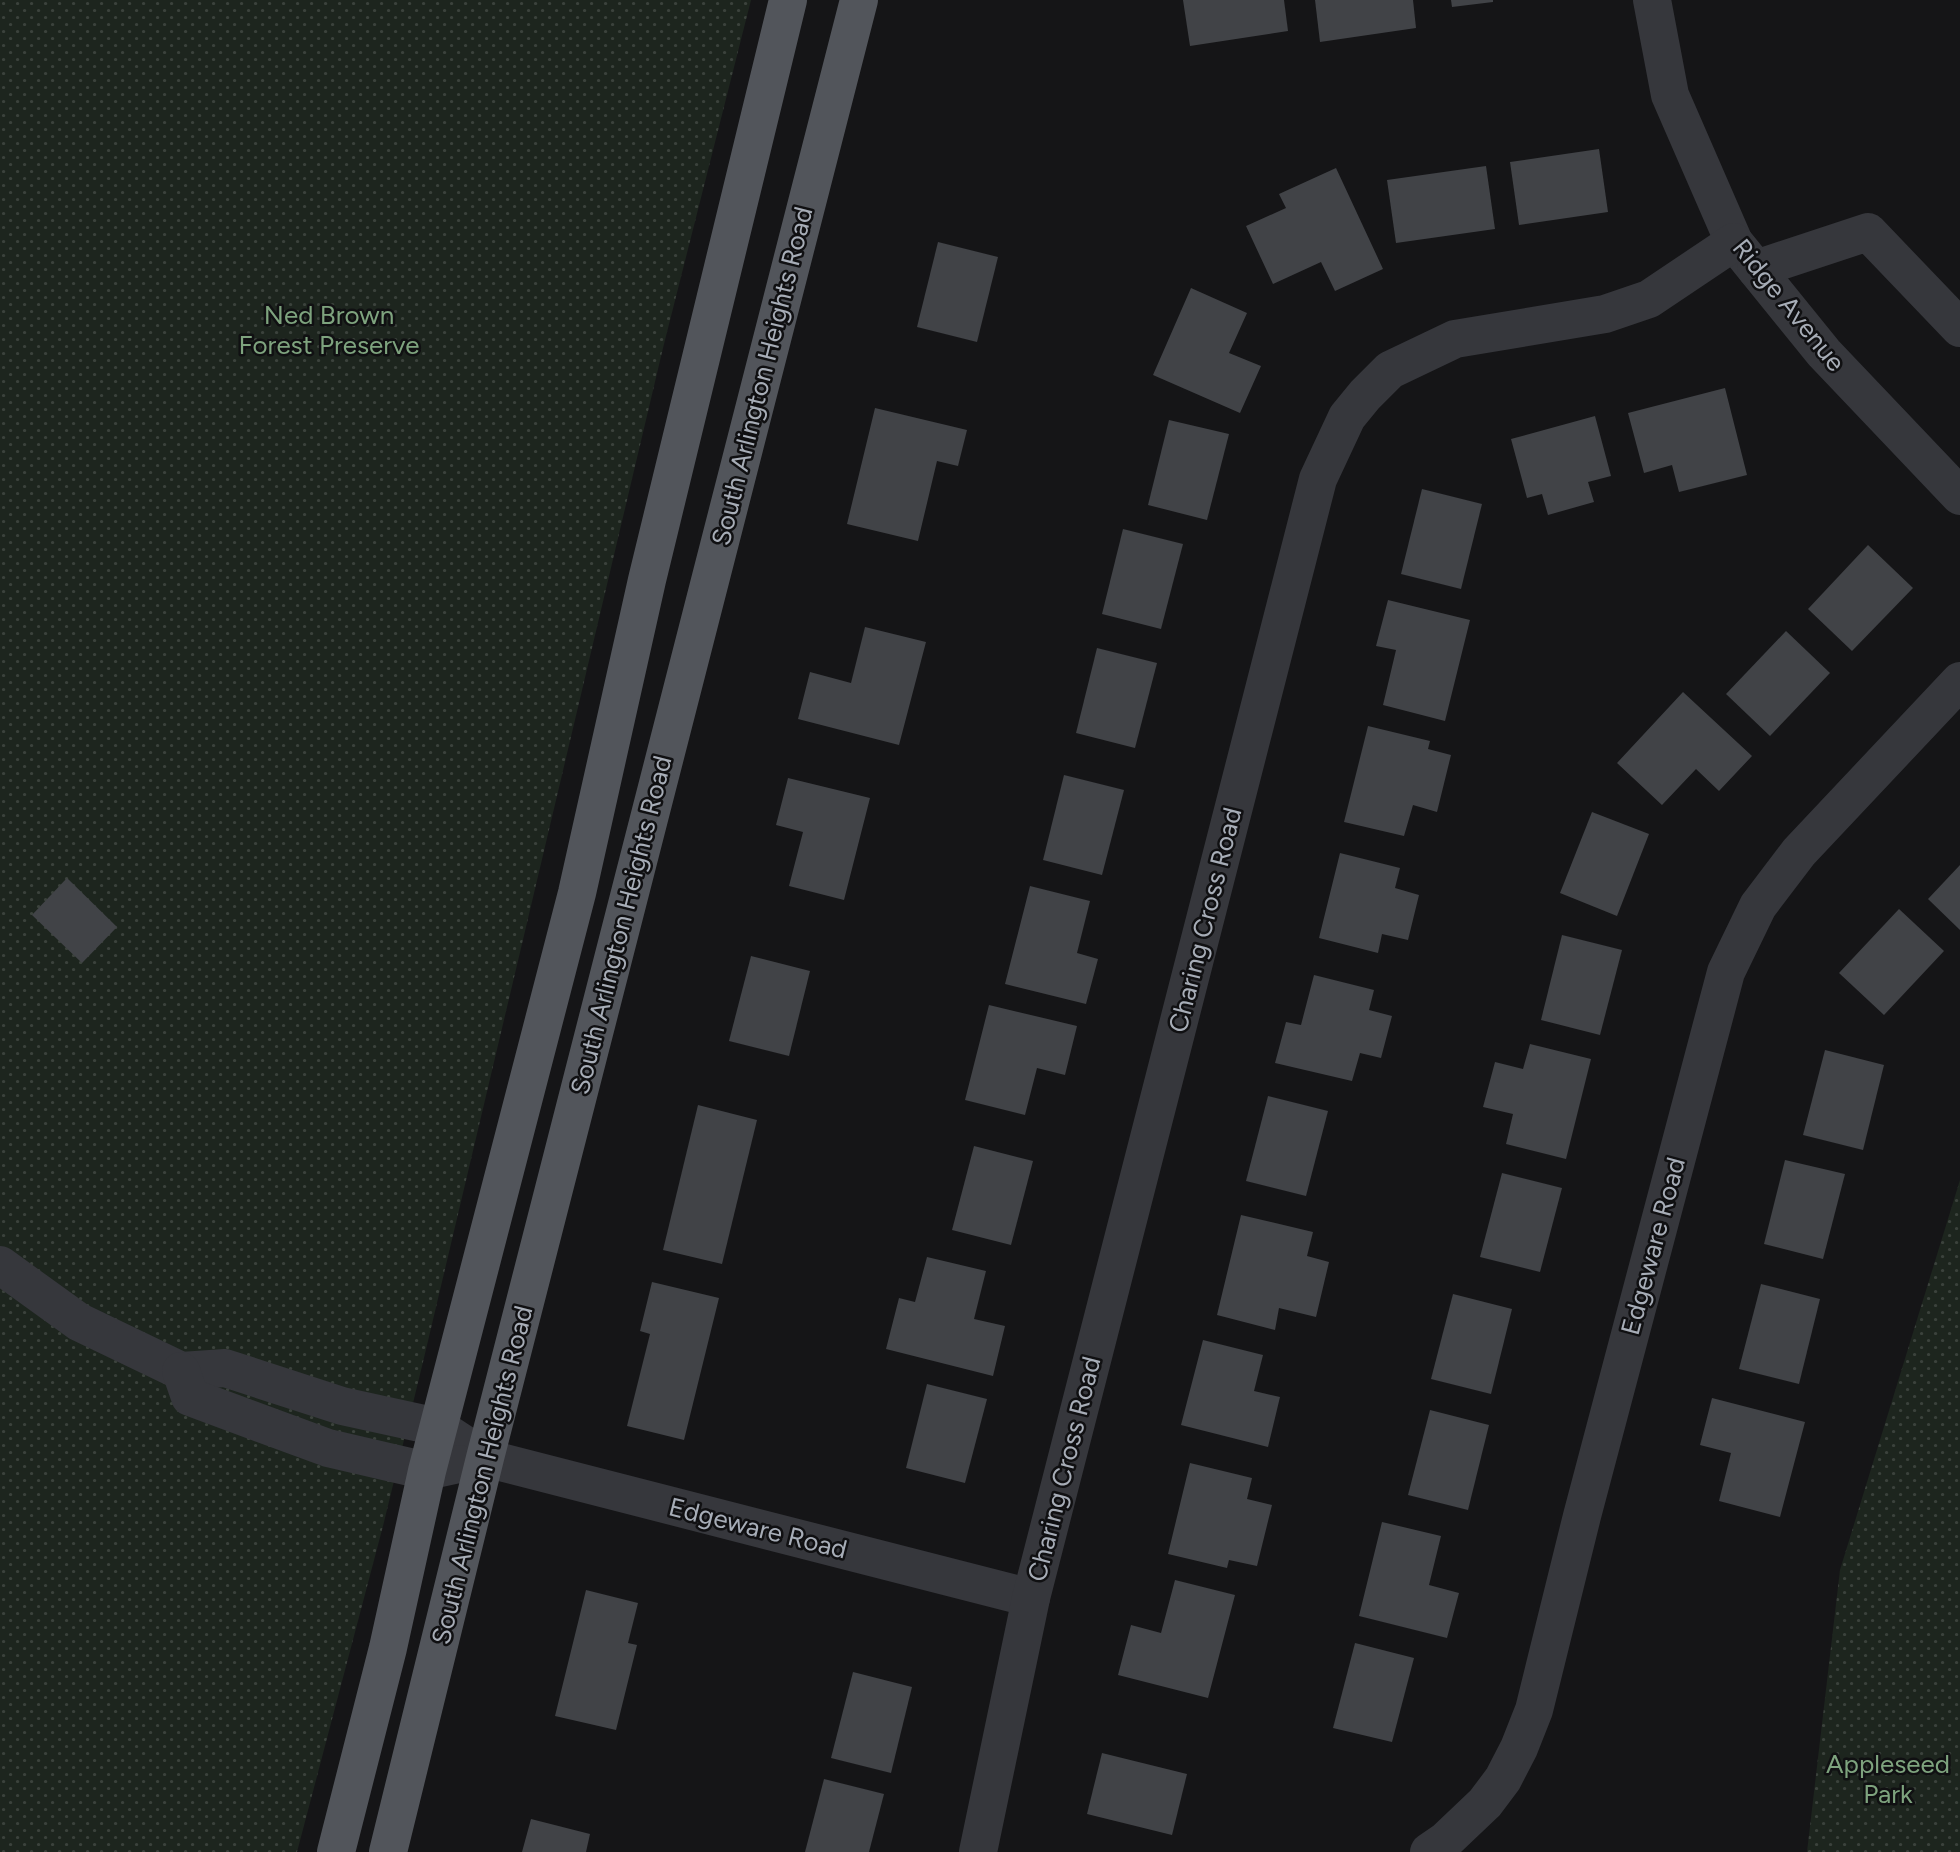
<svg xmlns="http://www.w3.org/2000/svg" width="1960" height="1852" font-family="Figtree,sans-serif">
	<defs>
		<pattern id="park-dots" width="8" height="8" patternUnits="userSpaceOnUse" patternTransform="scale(1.75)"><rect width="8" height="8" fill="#1d251e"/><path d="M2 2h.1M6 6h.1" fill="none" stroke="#3b423c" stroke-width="1.8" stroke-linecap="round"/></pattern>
	</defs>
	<rect width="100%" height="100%" fill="#151517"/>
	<g fill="url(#park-dots)">
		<polygon points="0,0 751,0 663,348 423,1362 383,1526 297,1852 0,1852"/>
		<polygon points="1960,1180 1960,1852 1807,1852 1840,1570"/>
	</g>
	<g fill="#414347">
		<polygon points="1183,0 1284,0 1288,31 1190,46"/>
		<polygon points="1315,0 1413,0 1416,28 1320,42"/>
		<polygon points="1451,0 1493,0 1493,2 1452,7"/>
		<polygon points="1599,149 1608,212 1519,225 1510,162"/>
		<polygon points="1486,166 1495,229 1396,243 1387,180"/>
		<polygon points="1336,168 1383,269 1335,291 1321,262 1273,284 1246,226 1286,208 1279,194"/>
		<polygon points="938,242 998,257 977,342 917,327"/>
		<polygon points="1191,288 1247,313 1229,353 1261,366 1240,413 1153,375"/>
		<polygon points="1725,388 1747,475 1679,492 1672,465 1644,473 1628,413"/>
		<polygon points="875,408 967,430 958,466 937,461 918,541 847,524"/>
		<polygon points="1595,416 1611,476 1588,482 1594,502 1548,515 1542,494 1527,498 1511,439"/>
		<polygon points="1169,420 1229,434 1207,520 1148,505"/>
		<polygon points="1422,489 1482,504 1461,589 1401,574"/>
		<polygon points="1123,529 1183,544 1161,629 1102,614"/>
		<polygon points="1868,545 1913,588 1852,651 1808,609"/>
		<polygon points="1388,600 1470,620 1445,721 1383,705 1396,650 1376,646"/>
		<polygon points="865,627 926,642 899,745 798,719 810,672 851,683"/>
		<polygon points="1786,631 1830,673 1770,736 1726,694"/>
		<polygon points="1097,648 1157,663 1135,748 1076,733"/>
		<polygon points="1683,692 1752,756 1719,791 1696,769 1662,805 1617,763"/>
		<polygon points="1368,726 1430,741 1428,749 1451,755 1437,812 1413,805 1404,836 1344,822"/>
		<polygon points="1064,775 1124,790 1102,875 1043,860"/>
		<polygon points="788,778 870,798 844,900 789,886 803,832 776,825"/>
		<polygon points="1592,812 1649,834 1617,916 1560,893"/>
		<polygon points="1340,853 1400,868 1395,888 1419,895 1408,940 1382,934 1378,953 1319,938"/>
		<polygon points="1960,865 1960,930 1928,899"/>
		<polygon points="67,878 117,927 82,963 32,915"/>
		<polygon points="1030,886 1090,901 1077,953 1098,959 1086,1004 1005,984"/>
		<polygon points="1899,909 1944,951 1884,1015 1839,973"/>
		<polygon points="1562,935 1622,950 1600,1035 1541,1020"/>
		<polygon points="751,956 810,971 789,1056 729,1041"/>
		<polygon points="1314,975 1374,990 1369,1010 1392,1016 1381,1058 1360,1053 1352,1081 1275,1063 1286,1022 1301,1025"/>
		<polygon points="989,1005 1077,1026 1065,1075 1037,1068 1025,1115 965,1100"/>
		<polygon points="1530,1044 1591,1059 1566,1159 1506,1144 1513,1114 1483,1107 1495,1062 1523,1069"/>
		<polygon points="1825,1050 1884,1065 1863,1150 1803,1135"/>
		<polygon points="1268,1096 1328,1111 1306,1196 1246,1181"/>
		<polygon points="698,1105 757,1120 722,1264 663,1250"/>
		<polygon points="974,1146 1033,1161 1011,1245 952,1230"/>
		<polygon points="1785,1160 1845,1174 1823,1259 1764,1244"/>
		<polygon points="1502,1173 1562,1188 1540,1272 1480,1257"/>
		<polygon points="1241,1215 1313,1232 1307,1256 1329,1262 1316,1317 1279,1308 1275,1330 1217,1315"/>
		<polygon points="927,1257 986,1271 974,1319 1005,1326 993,1376 886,1349 899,1298 915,1302"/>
		<polygon points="652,1282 719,1298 684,1440 627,1426 650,1334 640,1331"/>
		<polygon points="1761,1284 1820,1299 1799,1384 1739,1369"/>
		<polygon points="1453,1294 1512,1309 1491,1394 1431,1379"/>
		<polygon points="1203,1340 1263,1355 1254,1391 1280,1397 1268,1447 1181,1425"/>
		<polygon points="927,1384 987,1399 965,1483 906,1468"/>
		<polygon points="1712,1398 1805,1422 1780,1517 1719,1501 1731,1453 1700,1445"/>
		<polygon points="1430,1410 1489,1425 1468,1510 1408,1495"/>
		<polygon points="1190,1463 1252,1478 1247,1499 1272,1505 1257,1566 1229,1560 1227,1568 1168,1554"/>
		<polygon points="1382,1522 1441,1536 1429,1585 1459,1593 1447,1638 1359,1616"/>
		<polygon points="1175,1580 1235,1595 1208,1698 1118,1675 1131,1625 1161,1633"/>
		<polygon points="586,1590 638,1603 628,1643 637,1645 616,1730 555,1716"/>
		<polygon points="1355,1643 1414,1658 1392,1742 1333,1728"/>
		<polygon points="853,1672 912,1687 891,1773 831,1758"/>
		<polygon points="1102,1753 1187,1774 1172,1835 1087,1814"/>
		<polygon points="824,1779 884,1794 869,1852 805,1852"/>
		<polygon points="531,1819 590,1834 586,1852 522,1852"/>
	</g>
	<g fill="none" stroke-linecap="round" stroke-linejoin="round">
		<g stroke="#36373c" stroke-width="38">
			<polyline points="1652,0 1670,95 1734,242 1824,353 1960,496"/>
			<polyline points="1756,269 1868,232 1960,328"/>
			<polyline points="0,1265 79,1322 181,1371 225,1368 342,1406 438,1427 485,1458 1031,1598"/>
			<polyline points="181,1371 190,1397 328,1448 427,1471 459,1464"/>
			<polyline points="978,1852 1031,1598 1318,479 1347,417 1365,395 1390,370 1455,339 1605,314 1649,299 1734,242"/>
			<polyline points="1429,1852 1445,1841 1485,1803 1503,1779 1519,1748 1534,1710 1582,1516 1726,972 1758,906 1799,852 1960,681"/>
		</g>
		<g stroke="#52555b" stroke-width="38">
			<polyline points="336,1852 388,1648 427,1471 577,893 647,580 788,0"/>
			<polyline points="388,1852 485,1458 859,0"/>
		</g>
	</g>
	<g text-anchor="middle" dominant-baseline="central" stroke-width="5" stroke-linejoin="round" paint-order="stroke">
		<g font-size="26" fill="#a7adb7" stroke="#101012">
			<text transform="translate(1789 305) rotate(51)">Ridge Avenue</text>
			<text transform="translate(762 376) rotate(-76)">South Arlington Heights Road</text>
			<text transform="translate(1205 920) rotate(-76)">Charing Cross Road</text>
			<text transform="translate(621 925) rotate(-76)">South Arlington Heights Road</text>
			<text transform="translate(1653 1246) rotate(-75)">Edgeware Road</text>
			<text transform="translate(1064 1469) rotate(-76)">Charing Cross Road</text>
			<text transform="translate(482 1475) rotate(-76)">South Arlington Heights Road</text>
			<text transform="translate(758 1528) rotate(14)">Edgeware Road</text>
		</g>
		<g font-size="26" fill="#7ea37e" stroke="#101012">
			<text x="329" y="315">Ned Brown<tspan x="329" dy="30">Forest Preserve</tspan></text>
			<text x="1888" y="1764">Appleseed<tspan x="1888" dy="30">Park</tspan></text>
		</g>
	</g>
</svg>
